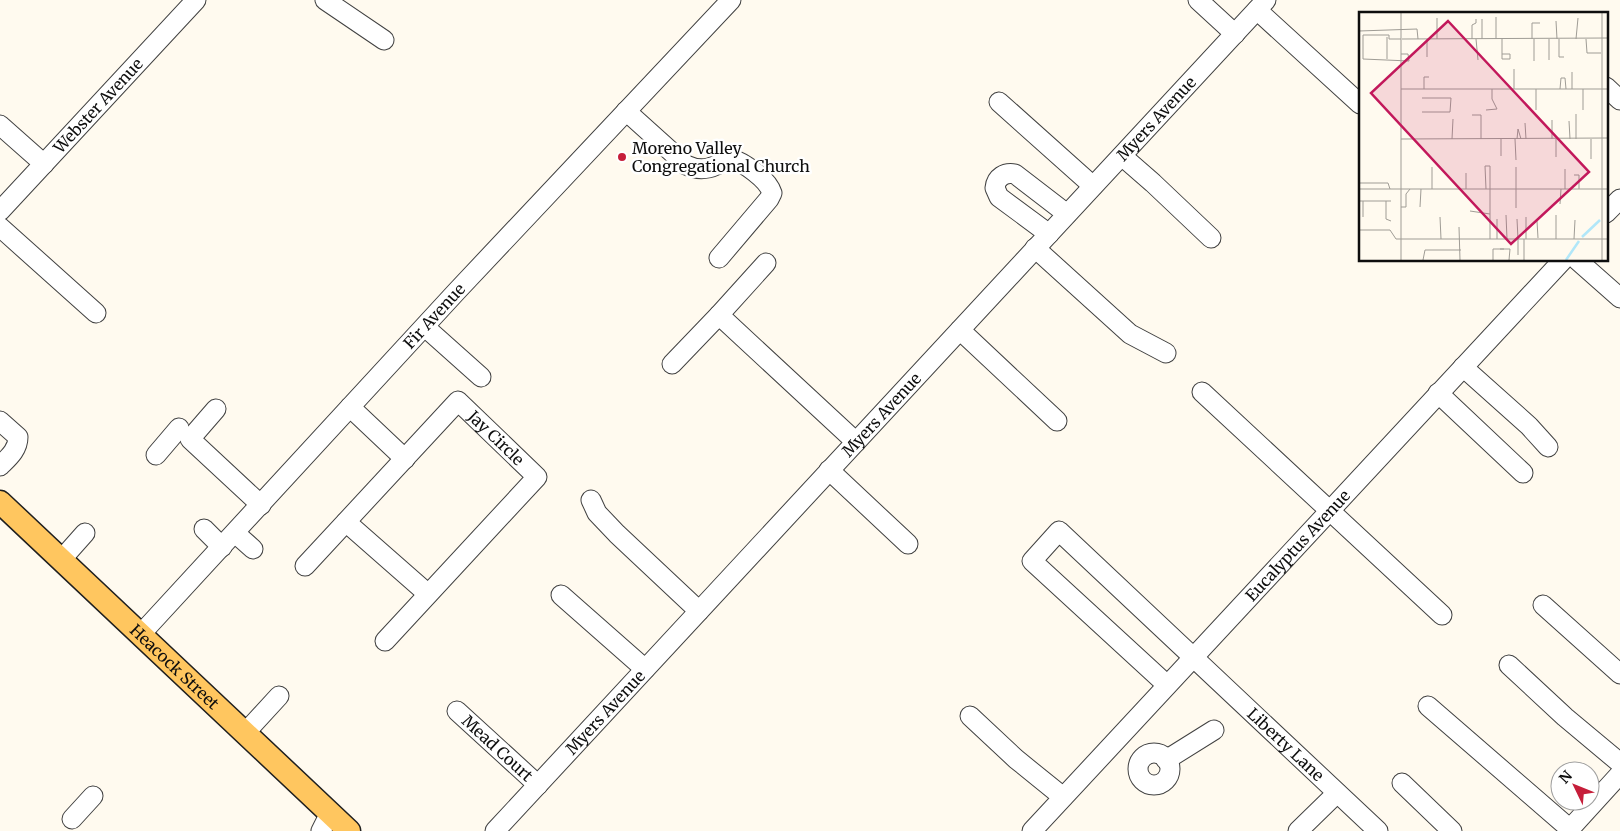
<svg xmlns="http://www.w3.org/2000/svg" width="1620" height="831" font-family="Merriweather,serif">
	<rect width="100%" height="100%" fill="#fffaef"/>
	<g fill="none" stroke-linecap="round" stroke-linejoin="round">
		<defs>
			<g id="minor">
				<polyline points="325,0 384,40"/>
				<polyline points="1198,0 1235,34"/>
				<polyline points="1257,10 1360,104"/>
				<polyline points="1606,87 1620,100"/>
				<polyline points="999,102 1093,186"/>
				<path d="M626,111L686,165C703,173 715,167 730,158C743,162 768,179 772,193L769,199L719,258"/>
				<polyline points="0,125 44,164"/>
				<polyline points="1122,156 1153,183 1211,238"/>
				<path id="s1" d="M0,211L196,0"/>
				<polyline points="1606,213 1620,199"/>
				<polyline points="0,227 96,313"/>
				<path d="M1049,234L999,197L995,188C996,177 1005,172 1015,174L1067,214"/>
				<polyline points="1035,248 1130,334 1166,353"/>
				<polyline points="1577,260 1620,298"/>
				<polyline points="719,315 766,263"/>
				<polyline points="425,327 481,377"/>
				<polyline points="960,330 1057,421"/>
				<polyline points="672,364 719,315 856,442"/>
				<polyline points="1463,367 1529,426 1548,447"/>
				<polyline points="1202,392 1442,615"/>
				<polyline points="1438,393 1523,473"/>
				<polyline points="350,407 405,459"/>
				<polyline points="216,409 190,439 261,505"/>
				<path d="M0,421L18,437C18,450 8,458 0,466"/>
				<polyline points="156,455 179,428"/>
				<polyline points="829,470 908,544"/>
				<polyline points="591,500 597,513 617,534 699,611"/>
				<polyline points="346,522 428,594"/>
				<polyline points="204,529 222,547"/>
				<polyline points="235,533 253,549"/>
				<polyline points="61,560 85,533"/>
				<path id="s2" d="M305,566L458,401L537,477L385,641"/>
				<polyline points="561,595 645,669"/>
				<polyline points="1543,605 1620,674"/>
				<path id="s3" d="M140,635L456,292L731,0"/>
				<polyline points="1509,665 1565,717 1620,763"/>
				<path id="s4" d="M1167,685L1032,561L1059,531L1378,831"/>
				<polyline points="1428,706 1570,829"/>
				<path id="s5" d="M457,711L538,785"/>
				<polyline points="970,716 1016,759 1063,797"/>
				<polyline points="245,733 279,696"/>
				<circle cx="1154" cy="769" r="16"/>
				<polyline points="1166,760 1214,730"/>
				<polyline points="1402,783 1452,831"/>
				<polyline points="72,819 93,796"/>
				<polyline points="321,831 330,813"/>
				<path id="s6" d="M495,831L1266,0"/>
				<path id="s7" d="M1032,831L1563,260"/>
				<polyline points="1298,831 1337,793"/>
				<polyline points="1568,831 1620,774"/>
			</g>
			<g id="major">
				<path id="s8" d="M0,502L349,831"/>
			</g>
		</defs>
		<use href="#minor" stroke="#414141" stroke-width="21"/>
		<use href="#major" stroke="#1f1f1f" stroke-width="25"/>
		<use href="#minor" stroke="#fff" stroke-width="19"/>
		<use href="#major" stroke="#ffc65f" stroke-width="22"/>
	</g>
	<circle fill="#c61e3a" stroke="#fff" stroke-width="2" cx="622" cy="157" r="5"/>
	<g text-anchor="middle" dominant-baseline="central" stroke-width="5" stroke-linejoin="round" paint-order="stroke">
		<g font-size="16" fill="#0e0e0e" stroke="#fff">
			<text stroke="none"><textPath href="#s1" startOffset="144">Webster Avenue</textPath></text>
			<text stroke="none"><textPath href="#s6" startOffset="972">Myers Avenue</textPath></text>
			<text stroke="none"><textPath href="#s3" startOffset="434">Fir Avenue</textPath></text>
			<text stroke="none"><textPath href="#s6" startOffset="568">Myers Avenue</textPath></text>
			<text stroke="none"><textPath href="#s2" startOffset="278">Jay Circle</textPath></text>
			<text stroke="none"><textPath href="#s7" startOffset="390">Eucalyptus Avenue</textPath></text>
			<text stroke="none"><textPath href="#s8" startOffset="240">Heacock Street</textPath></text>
			<text stroke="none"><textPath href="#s6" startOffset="162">Myers Avenue</textPath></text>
			<text stroke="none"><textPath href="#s4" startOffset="535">Liberty Lane</textPath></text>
			<text stroke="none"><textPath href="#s5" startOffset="55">Mead Court</textPath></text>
		</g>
		<g font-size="16" fill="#0e0e0e" stroke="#fff" text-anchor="start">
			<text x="632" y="148">Moreno Valley<tspan x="632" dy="18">Congregational Church</tspan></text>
		</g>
	</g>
	<g transform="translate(1359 12)">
		<rect width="249" height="249" fill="#fffaef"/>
		<path fill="none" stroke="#b1e7f9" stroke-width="2.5" d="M223,225L241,208M207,248L220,229"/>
		<path fill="none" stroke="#9f9c95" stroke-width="1" d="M42,0V248M243,0V248M197,9L198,27M0,19L58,17L59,27M42,27H30V23H4V47L50,49L49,42H42M43,27L249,26M68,27V45M78,27V6M113,27V13L117,11V7M117,27L119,48M123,27V7M137,27V5M173,27V11H181M175,27V49M190,27V48M200,27V45H205M217,27L219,6M227,27L228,41H242M143,42H151V47H143V27M28,47V25M42,77H249M65,77V65H70M155,77V57M201,77L202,66H206L207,77M213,77V60M127,98L138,97L133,87V77M177,98V77M224,98V77M63,100H91L92,86H63M113,103H122V127M210,109L211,127M166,111L167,127M42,127L249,126M93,127L94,107M156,127L157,148M158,127L159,117L162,127M193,127V108M197,127V145M217,127V102M142,144V127M232,147V127M157,155V196M107,161V177M215,163H220V177M0,171H29L31,177M0,177H249M73,177V155M127,177L126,154H131V227M206,177V157M0,189H32M4,189V205M27,189V207L32,209M201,192L202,177M42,195H47V182L51,177M61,195L62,177M111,199L131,202M147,203L148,227M81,205L82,227M167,205V227M158,207L159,227M178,209L179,226M100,215L101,248M0,218H31L37,227H249M138,227V207M159,227V243M165,227V248M197,227V203M215,227L216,208M145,237H141H151L150,248M64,248L66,238H102M134,248V237H141"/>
		<path fill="#c2185b" fill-opacity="0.15" stroke="#c2185b" stroke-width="2.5" d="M89,9L230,160L152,232L12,81Z"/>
		<rect width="249" height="249" fill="none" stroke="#0e0e0e" stroke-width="2.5"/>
	</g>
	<g transform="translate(1575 786) rotate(313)"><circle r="24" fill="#ffffff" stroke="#9f9f9f"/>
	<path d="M0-4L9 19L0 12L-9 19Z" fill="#c61e3a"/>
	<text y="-8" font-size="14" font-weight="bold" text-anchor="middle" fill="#0e0e0e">N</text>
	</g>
</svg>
